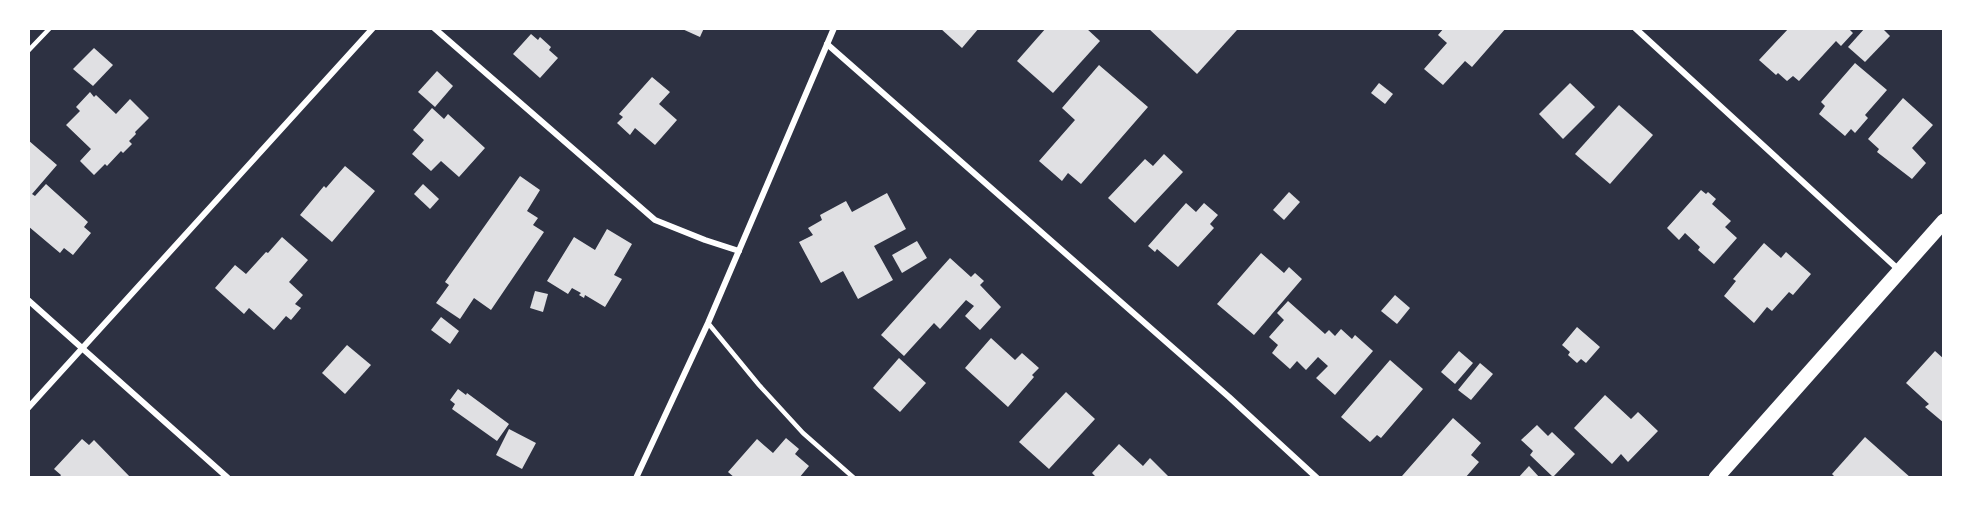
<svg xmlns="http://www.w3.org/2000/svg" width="1972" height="506" font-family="Bitter,serif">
	<rect width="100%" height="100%" fill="#2d3142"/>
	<g fill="#e0e0e3">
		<polygon points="680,28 704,28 700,37"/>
		<polygon points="940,28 979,28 962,48"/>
		<polygon points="1046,28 1086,28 1100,41 1053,93 1017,61"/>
		<polygon points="1148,28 1235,28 1237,30 1197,74"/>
		<polygon points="1444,28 1506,28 1472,67 1465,61 1443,85 1424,69 1447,43 1438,35"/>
		<polygon points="1789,28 1848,28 1853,33 1841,46 1836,41 1799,81 1793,76 1787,81 1778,73 1776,75 1759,60"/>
		<polygon points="1865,28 1882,28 1890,36 1865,62 1848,47"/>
		<polygon points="531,34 538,40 540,37 551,47 549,50 558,58 540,78 513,54"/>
		<polygon points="94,48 113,65 93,86 73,69"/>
		<polygon points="1855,63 1887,90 1865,115 1868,118 1855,133 1851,129 1845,136 1819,114 1825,106 1821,102"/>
		<polygon points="1099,65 1148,107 1081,184 1068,173 1062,181 1039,161 1075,120 1062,108"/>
		<polygon points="437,71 453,86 435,107 418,92"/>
		<polygon points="652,77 670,92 659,104 677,120 655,145 635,128 630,135 617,123 623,117 619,114"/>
		<polygon points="1379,83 1393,94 1385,104 1371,93"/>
		<polygon points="1570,83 1595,107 1563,139 1539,114"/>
		<polygon points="90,92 94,97 96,95 116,114 130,99 149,118 135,132 136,134 129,141 132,144 123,153 121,151 107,166 105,164 94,175 80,161 91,149 66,125 80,111 76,107"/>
		<polygon points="1903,98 1933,125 1912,148 1926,163 1912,179 1877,152 1879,149 1868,139"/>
		<polygon points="1619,105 1653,135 1610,184 1575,154"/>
		<polygon points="432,108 444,119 448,114 485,148 459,177 441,161 431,171 412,154 424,140 413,130"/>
		<polygon points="28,140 57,165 32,194 35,196 46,184 88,222 84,227 91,233 73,255 64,248 60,253 28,226"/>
		<polygon points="1164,154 1183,172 1135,223 1108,198 1145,159 1153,166"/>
		<polygon points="345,166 375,191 332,242 300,215 324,186 326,188"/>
		<polygon points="520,176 540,190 527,211 538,218 533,225 544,232 491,310 474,298 460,319 436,303 449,285 445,282"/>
		<polygon points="423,184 439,199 430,209 414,194"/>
		<polygon points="1701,190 1706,194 1708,192 1716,199 1712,204 1731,221 1725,227 1737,238 1714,264 1698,250 1700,247 1685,233 1679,240 1667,228"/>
		<polygon points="1289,192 1300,202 1284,220 1273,210"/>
		<polygon points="887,193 906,229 874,246 893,280 858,299 843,271 821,283 799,242 813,235 808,228 822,220 820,215 846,201 852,212"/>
		<polygon points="1186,203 1196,212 1204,203 1218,215 1210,224 1214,228 1178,267 1157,249 1155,252 1148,246"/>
		<polygon points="607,229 632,244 614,275 622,279 605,307 585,295 584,298 579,295 581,293 572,288 568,294 547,281 574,237 595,250"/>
		<polygon points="282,237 308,260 289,282 303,295 295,304 301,308 291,320 286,316 274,330 249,308 244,314 215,288 235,265 246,274 266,252 268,253"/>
		<polygon points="917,241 927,258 902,273 892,255"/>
		<polygon points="1764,243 1781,258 1786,252 1811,274 1793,295 1789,292 1772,311 1767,307 1754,323 1724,296 1736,281 1733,279"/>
		<polygon points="1261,253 1284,273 1289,267 1302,279 1254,335 1217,304"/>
		<polygon points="950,258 971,277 975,273 984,281 980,285 1001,307 980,330 965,316 974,306 966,300 940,329 934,323 904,356 881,335"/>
		<polygon points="535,291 548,294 543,312 530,308"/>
		<polygon points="1395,295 1410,308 1397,324 1381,311"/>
		<polygon points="1288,301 1325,334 1329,330 1335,336 1341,329 1352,339 1355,335 1373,351 1335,395 1316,378 1328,366 1318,357 1306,370 1297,361 1290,369 1272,353 1278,345 1269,337 1284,320 1277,313"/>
		<polygon points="441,317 459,331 450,344 431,330"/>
		<polygon points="1577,327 1600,347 1586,363 1581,359 1577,363 1568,355 1570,352 1562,345"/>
		<polygon points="991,338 1015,360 1022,353 1039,368 1032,375 1034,377 1008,407 965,368"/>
		<polygon points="347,345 371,365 345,394 322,373"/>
		<polygon points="1459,351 1473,363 1455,384 1441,372"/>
		<polygon points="1935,351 1944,359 1944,423 1925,407 1929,404 1906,383"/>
		<polygon points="899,358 926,383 900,412 873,388"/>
		<polygon points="1390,360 1423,389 1381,438 1377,435 1370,442 1341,417"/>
		<polygon points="1480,363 1493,374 1471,400 1458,390"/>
		<polygon points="458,389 466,395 467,393 509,424 497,441 452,409 455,404 450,400"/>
		<polygon points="1066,392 1095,419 1049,469 1019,442"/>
		<polygon points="1605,395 1631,419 1638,412 1658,431 1628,462 1621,454 1612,464 1574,428"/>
		<polygon points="1453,418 1481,443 1471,455 1479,462 1465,478 1404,478 1402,476"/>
		<polygon points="1537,425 1548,436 1552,432 1575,454 1553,477 1530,455 1533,451 1521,440"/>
		<polygon points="509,429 536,443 522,469 496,455"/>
		<polygon points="1865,437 1911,478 1836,478 1832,474"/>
		<polygon points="786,438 799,449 795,454 809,466 799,478 735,478 728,472 757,439 773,453"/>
		<polygon points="82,439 89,445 94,440 131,478 59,478 61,475 54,469"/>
		<polygon points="1119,444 1143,466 1150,458 1170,478 1097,478 1092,473"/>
		<polygon points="1529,466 1540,478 1518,478"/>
	</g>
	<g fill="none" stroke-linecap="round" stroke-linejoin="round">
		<g stroke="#fff" stroke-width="4.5">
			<polyline points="28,51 50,28"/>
			<polyline points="708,323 759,385 803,433 854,478"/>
		</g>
		<g stroke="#fff" stroke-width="6">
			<polyline points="434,28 655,220 705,240 739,251"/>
			<polyline points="1635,28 1899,270"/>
			<polyline points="827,44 1229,397 1317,478"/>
			<polyline points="28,300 228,478"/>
			<polyline points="28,408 373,28"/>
			<polyline points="636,478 708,323 834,28"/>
		</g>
		<polyline stroke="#fff" stroke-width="15" points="1716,478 1944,221"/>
	</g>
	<rect width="1972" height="506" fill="none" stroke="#ffffff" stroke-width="60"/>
</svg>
